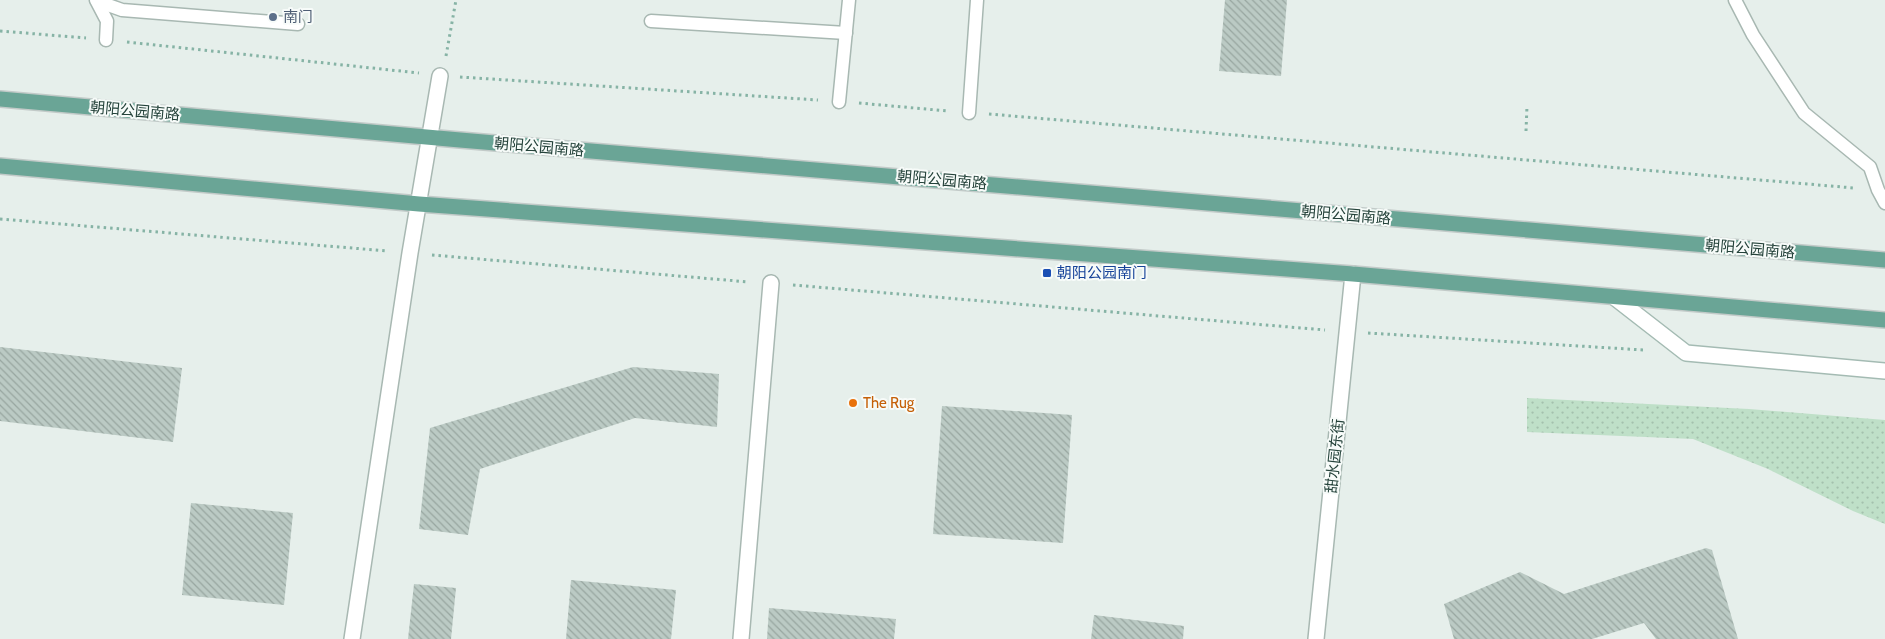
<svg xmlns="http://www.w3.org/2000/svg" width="1885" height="639" font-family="Cabin,'Noto Sans SC',sans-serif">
	<defs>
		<pattern id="grass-dots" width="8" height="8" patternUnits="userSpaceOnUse" patternTransform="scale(1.25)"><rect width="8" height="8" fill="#bfe0c8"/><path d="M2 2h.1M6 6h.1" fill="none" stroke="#a4c1ad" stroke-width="1.8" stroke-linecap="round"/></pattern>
		<pattern id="building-back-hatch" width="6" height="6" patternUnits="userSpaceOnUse" patternTransform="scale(1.25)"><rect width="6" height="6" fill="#bbcac4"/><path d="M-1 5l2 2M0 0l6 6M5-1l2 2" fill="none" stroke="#98a6a0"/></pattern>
	</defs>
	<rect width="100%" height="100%" fill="#e6efeb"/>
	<polygon fill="url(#grass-dots)" points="1527,398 1749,409 1885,420 1885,524 1853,511 1768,469 1693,439 1527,432"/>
	<g fill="url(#building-back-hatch)">
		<polygon points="1225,0 1287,0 1281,76 1219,71"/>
		<polygon points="0,347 182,368 173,442 0,421"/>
		<polygon points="633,367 719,374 717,427 635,418 480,469 468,535 419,529 430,428"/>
		<polygon points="942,406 1072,415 1063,543 933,534"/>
		<polygon points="191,503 293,513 284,605 182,595"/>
		<polygon points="1706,548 1712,550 1738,639 1656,639 1644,623 1592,639 1454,639 1444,604 1520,572 1564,594"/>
		<polygon points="571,580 676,590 671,639 566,639"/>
		<polygon points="414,584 456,588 451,639 408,639"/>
		<polygon points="769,608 896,619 894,639 767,639"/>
		<polygon points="1094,615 1184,626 1183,639 1091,639"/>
	</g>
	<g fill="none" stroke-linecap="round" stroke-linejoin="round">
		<defs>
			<g id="lane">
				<polyline points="96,0 107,21 106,40"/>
				<polyline points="1735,0 1753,35 1804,113 1870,167 1878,190 1885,203"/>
				<polyline points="97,1 122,10 298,24"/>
				<polyline points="651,21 846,33"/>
				<polyline points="839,102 849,0"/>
				<polyline points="969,113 977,0"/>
			</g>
			<g id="street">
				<polyline points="352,639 410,253 440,76"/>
				<polyline points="741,639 771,283"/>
				<polyline points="1316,639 1353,274"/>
			</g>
			<polyline id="secondary" points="1614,297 1686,353 1885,371"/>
			<g id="primary">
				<polyline points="0,99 460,140 1885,260"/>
				<polyline points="0,166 419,204 1353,274 1885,320"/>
			</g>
		</defs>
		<use href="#lane" stroke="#a8b8b2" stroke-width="15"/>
		<use href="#street" stroke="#a8b8b2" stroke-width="18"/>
		<use href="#secondary" stroke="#a4bbb3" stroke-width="18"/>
		<use href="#primary" stroke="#c2cac8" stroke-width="18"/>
		<g stroke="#86b3a5" stroke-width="3" stroke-dasharray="2.5 4" stroke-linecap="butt">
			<polyline points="0,31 86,38"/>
			<polyline points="127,42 419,73"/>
			<polyline points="446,56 456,0"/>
			<polyline points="460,77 818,100"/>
			<polyline points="859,103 948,111"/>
			<polyline points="989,114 1854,188"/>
			<polyline points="1526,131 1527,106"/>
			<polyline points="0,219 388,251"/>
			<polyline points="432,255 749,282"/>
			<polyline points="793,285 1325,330"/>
			<polyline points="1368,333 1644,350"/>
		</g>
		<use href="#lane" stroke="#fff" stroke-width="12"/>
		<use href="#street" stroke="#fff" stroke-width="15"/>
		<use href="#secondary" stroke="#fff" stroke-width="15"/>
		<use href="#primary" stroke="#6aa596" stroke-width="15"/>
	</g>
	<circle fill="#5c6f8a" stroke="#f7fbf9" stroke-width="2" cx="273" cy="17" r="5"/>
	<rect fill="#1a4fb4" stroke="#f7fbf9" stroke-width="2" x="1042" y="268" width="10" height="10" rx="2.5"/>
	<circle fill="#e8710a" stroke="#f7fbf9" stroke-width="2" cx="853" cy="403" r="5"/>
	<g text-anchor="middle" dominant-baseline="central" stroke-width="4" stroke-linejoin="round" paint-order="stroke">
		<g font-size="15" fill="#4e5e75" stroke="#f7fbf9" text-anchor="start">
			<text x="283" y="17">南门</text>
		</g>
		<g font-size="15" fill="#24423a" stroke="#f7fbf9">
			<text transform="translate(135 111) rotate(5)">朝阳公园南路</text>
			<text transform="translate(539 147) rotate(5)">朝阳公园南路</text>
			<text transform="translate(942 180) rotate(5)">朝阳公园南路</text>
			<text transform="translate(1346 215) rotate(5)">朝阳公园南路</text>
			<text transform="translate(1750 249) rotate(5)">朝阳公园南路</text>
			<text transform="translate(1335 456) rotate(-84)">甜水园东街</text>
		</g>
		<g font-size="15" fill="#164399" stroke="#f7fbf9" text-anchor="start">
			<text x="1057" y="273">朝阳公园南门</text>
		</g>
		<g font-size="15" fill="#c56008" stroke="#f7fbf9" text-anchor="start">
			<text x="863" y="403">The Rug</text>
		</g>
	</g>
</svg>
